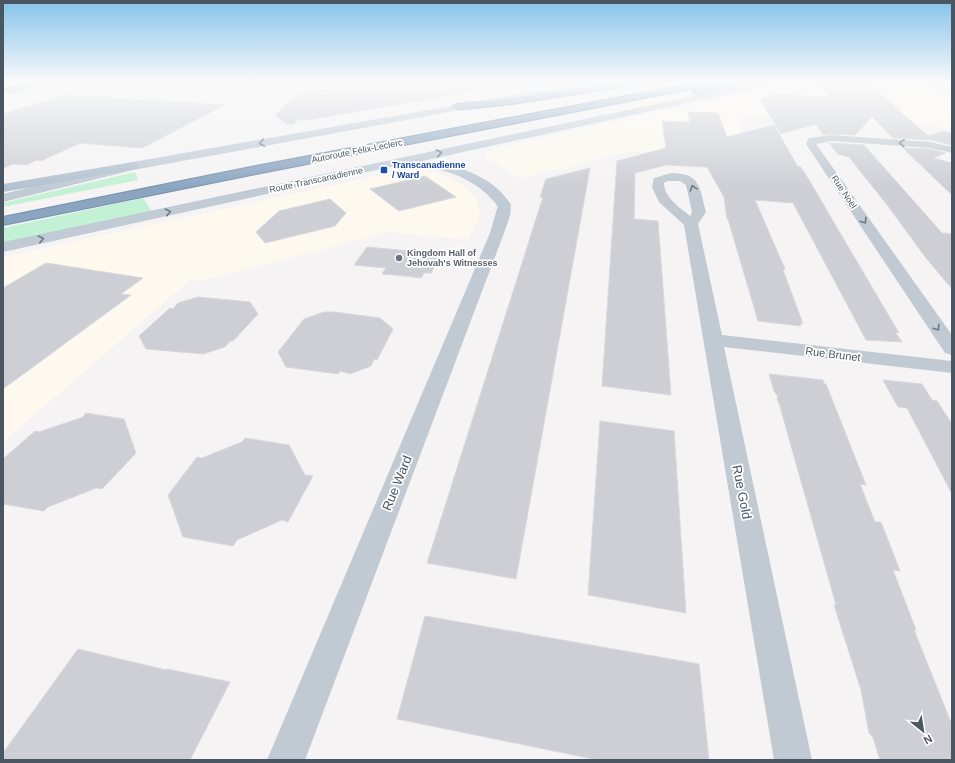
<svg xmlns="http://www.w3.org/2000/svg" width="955" height="763" font-family="Arial,sans-serif">
	<rect width="100%" height="100%" fill="#f5f3f3"/>
	<g fill="#fdf9ef">
		<polygon points="789,82 880,82 898,86 932,86 952,100 952,127 737,115 748,152 738,157 630,151 520,178 485,157 485,154 488,151 498,148"/>
		<polygon points="408,169 425,170 436,173 450,178 469,190 477,201 480,215 468,240 390,232 199,281 190,280 3,442 3,257"/>
	</g>
	<g fill="#c3f1d5">
		<polygon points="929,82 952,82 952,93 942,92"/>
		<polygon points="135,172 138,180 3,207 3,203"/>
		<polygon points="143,198 152,212 3,244 3,228"/>
	</g>
	<g fill="#cdcfd5" stroke="#d7d9de">
		<polygon points="373,82 476,82 477,91 308,120 297,120 294,124 286,124 275,115 298,93"/>
		<polygon points="816,82 867,82 928,136 943,131 952,133 952,145 930,140 893,138 872,117 855,135 832,134 823,135 816,124 781,134 759,98 778,94 830,97"/>
		<polygon points="64,95 186,102 225,105 142,148 80,143 41,161 37,160 26,165 13,164 3,168 3,114"/>
		<polygon points="688,112 718,113 727,137 774,125 798,167 800,166 806,175 899,333 895,332 902,342 866,340 793,203 755,200 785,269 783,270 803,324 800,323 801,326 758,321 728,219 727,219 724,197 707,167 666,165 635,173 634,219 658,221 671,395 602,386 617,161 666,148 662,121 690,122"/>
		<polygon points="829,143 864,145 942,233 952,234 952,289 926,258 888,206 849,157 838,154"/>
		<polygon points="903,148 930,149 946,153 933,158 952,163 952,195"/>
		<polygon points="590,168 516,579 427,563 543,197 540,197 546,179"/>
		<polygon points="425,176 456,197 399,211 370,189"/>
		<polygon points="330,199 346,213 335,226 265,243 256,232 279,211"/>
		<polygon points="367,247 441,254 431,273 424,273 421,278 405,276 382,274 386,268 354,265"/>
		<polygon points="46,263 143,278 121,294 131,295 3,389 3,288"/>
		<polygon points="198,297 250,302 258,314 233,341 230,341 225,347 203,354 146,349 139,336 170,308 173,309 178,303"/>
		<polygon points="324,312 335,312 380,318 393,329 377,360 374,359 371,366 350,374 340,371 338,374 286,367 278,352 304,319"/>
		<polygon points="769,374 823,380 824,384 826,384 866,485 860,484 875,522 881,522 900,571 893,570 916,630 914,630 952,725 952,760 880,760 873,737 869,733 861,690 834,605 836,605 779,403 777,399 778,397 774,391"/>
		<polygon points="883,380 922,384 932,400 937,401 952,424 952,494 907,408 898,407"/>
		<polygon points="86,413 124,419 136,453 102,489 96,488 48,507 44,511 3,504 3,459 35,431 39,432 83,417"/>
		<polygon points="600,421 674,431 686,613 588,595"/>
		<polygon points="245,438 289,445 305,475 313,476 288,522 282,520 237,540 233,546 183,537 168,495 197,457 202,458 242,442"/>
		<polygon points="425,616 699,664 709,760 598,760 397,719"/>
		<polygon points="78,649 166,670 167,669 230,682 190,760 3,760 3,753"/>
	</g>
	<g fill="none" stroke-linecap="round" stroke-linejoin="round">
		<defs>
			<g id="motorway">
				<polygon points="27,82 39,82 38,84 9,93 5,90 6,88"/>
				<polygon points="620,82 638,82 634,85 512,104 456,110 451,107 456,104 512,98"/>
				<polygon points="699,82 715,82 711,85 256,174 3,225 3,217 256,166"/>
				<polygon points="736,82 751,82 747,85 697,95 692,92 697,89"/>
			</g>
		</defs>
		<use href="#motorway" stroke="#7690ad" stroke-width="2"/>
		<g fill="#c1cad2" fill-rule="evenodd">
			<polygon points="832,135 930,142 952,147 952,153 930,148 832,141 816,144 952,335 952,355 945,353 806,144 809,138"/>
			<path d="M671,173C701,173 699,187 706,212L698,224L722,335L952,361V373L724,347L812,760H774L684,225L659,202L652,187L654,178ZM667,181H680L686,185L692,212L690,216C679,207 664,197 664,183Z"/>
			<path d="M504,201L509,202C514,210 507,224 504,233L305,760H267L490,233L499,202Z"/>
		</g>
		<g fill="#c1cbd6" fill-rule="evenodd">
			<polygon points="3,82 8,82 3,85"/>
			<polygon points="586,82 602,82 598,85 133,170 3,202 3,194 133,162"/>
			<path d="M760,82H774L770,85L422,161C454,163 494,176 511,205L509,208L504,209L499,208C485,187 459,173 434,169C426,168 418,169 410,167L408,163L3,252V242Z"/>
		</g>
		<polygon fill="#b3c2d1" fill-rule="evenodd" points="133,162 137,163 139,166 137,169 3,192 3,184"/>
		<use href="#motorway" fill="#8ba5c1" fill-rule="evenodd"/>
	</g>
	<defs><path id="oneway-chevron" d="M-2-3.5L2.5 0L-2 3.5" fill="none" stroke-width="1.6" stroke-linecap="round" stroke-linejoin="round"/></defs>
	<g stroke="#6e7984">
		<use href="#oneway-chevron" transform="translate(262 143) rotate(170)"/>
		<use href="#oneway-chevron" transform="translate(439 153) rotate(-12)"/>
		<use href="#oneway-chevron" transform="translate(168 212) rotate(-12)"/>
		<use href="#oneway-chevron" transform="translate(41 239) rotate(-12)"/>
	</g>
	<g stroke="#6e7983">
		<use href="#oneway-chevron" transform="translate(902 143) rotate(-176)"/>
		<use href="#oneway-chevron" transform="translate(693 188) rotate(-108)"/>
		<use href="#oneway-chevron" transform="translate(864 221) rotate(56)"/>
		<use href="#oneway-chevron" transform="translate(937 328) rotate(56)"/>
	</g>
	<linearGradient id="sky" x2="0" y2="1"><stop stop-color="#85c3ea"/><stop offset="0.44" stop-color="#fafafa"/><stop offset="1" stop-color="#fafafa" stop-opacity="0"/></linearGradient>
	<rect width="955" height="188" fill="url(#sky)"/>
	<rect fill="#1a4fb4" stroke="#fff" stroke-width="1.5" x="380" y="166" width="8" height="8" rx="2"/>
	<circle fill="#6b7280" stroke="#fff" stroke-width="1.5" cx="399" cy="258" r="4"/>
	<g text-anchor="middle" dominant-baseline="central" stroke-width="3.5" stroke-linejoin="round" paint-order="stroke">
		<g font-size="9" fill="#4a5661" stroke="#fff">
			<text transform="translate(357 151) rotate(-11)">Autoroute Félix-Leclerc</text>
			<text transform="translate(316 180) rotate(-12)">Route Transcanadienne</text>
			<text transform="translate(844 192) rotate(56)">Rue Noël</text>
		</g>
		<g font-size="9" font-weight="bold" fill="#164399" stroke="#fff" text-anchor="start">
			<text x="392" y="165">Transcanadienne<tspan x="392" dy="10">/ Ward</tspan></text>
		</g>
		<g font-size="9" font-weight="bold" fill="#5b616d" stroke="#fff" text-anchor="start">
			<text x="407" y="253">Kingdom Hall of<tspan x="407" dy="10">Jehovah's Witnesses</tspan></text>
		</g>
		<g font-size="11" fill="#4a5661" stroke="#fff">
			<text transform="translate(833 354) rotate(7)">Rue Brunet</text>
		</g>
		<g font-size="13" fill="#4a5661" stroke="#fff">
			<text transform="translate(397 483) rotate(-68)">Rue Ward</text>
			<text transform="translate(742 492) rotate(79)">Rue Gold</text>
		</g>
	</g>
	<rect width="955" height="763" fill="none" stroke="#4a5661" stroke-width="8"/>
	<g transform="translate(923 731) rotate(150)" stroke="#ffffff" stroke-width="3" paint-order="stroke">
	<path d="M0-3L7 15L0 10L-7 15Z" fill="#4a5661"/>
	<text y="-6" font-size="11" font-weight="bold" text-anchor="middle" fill="#4a5661">N</text>
	</g>
</svg>
